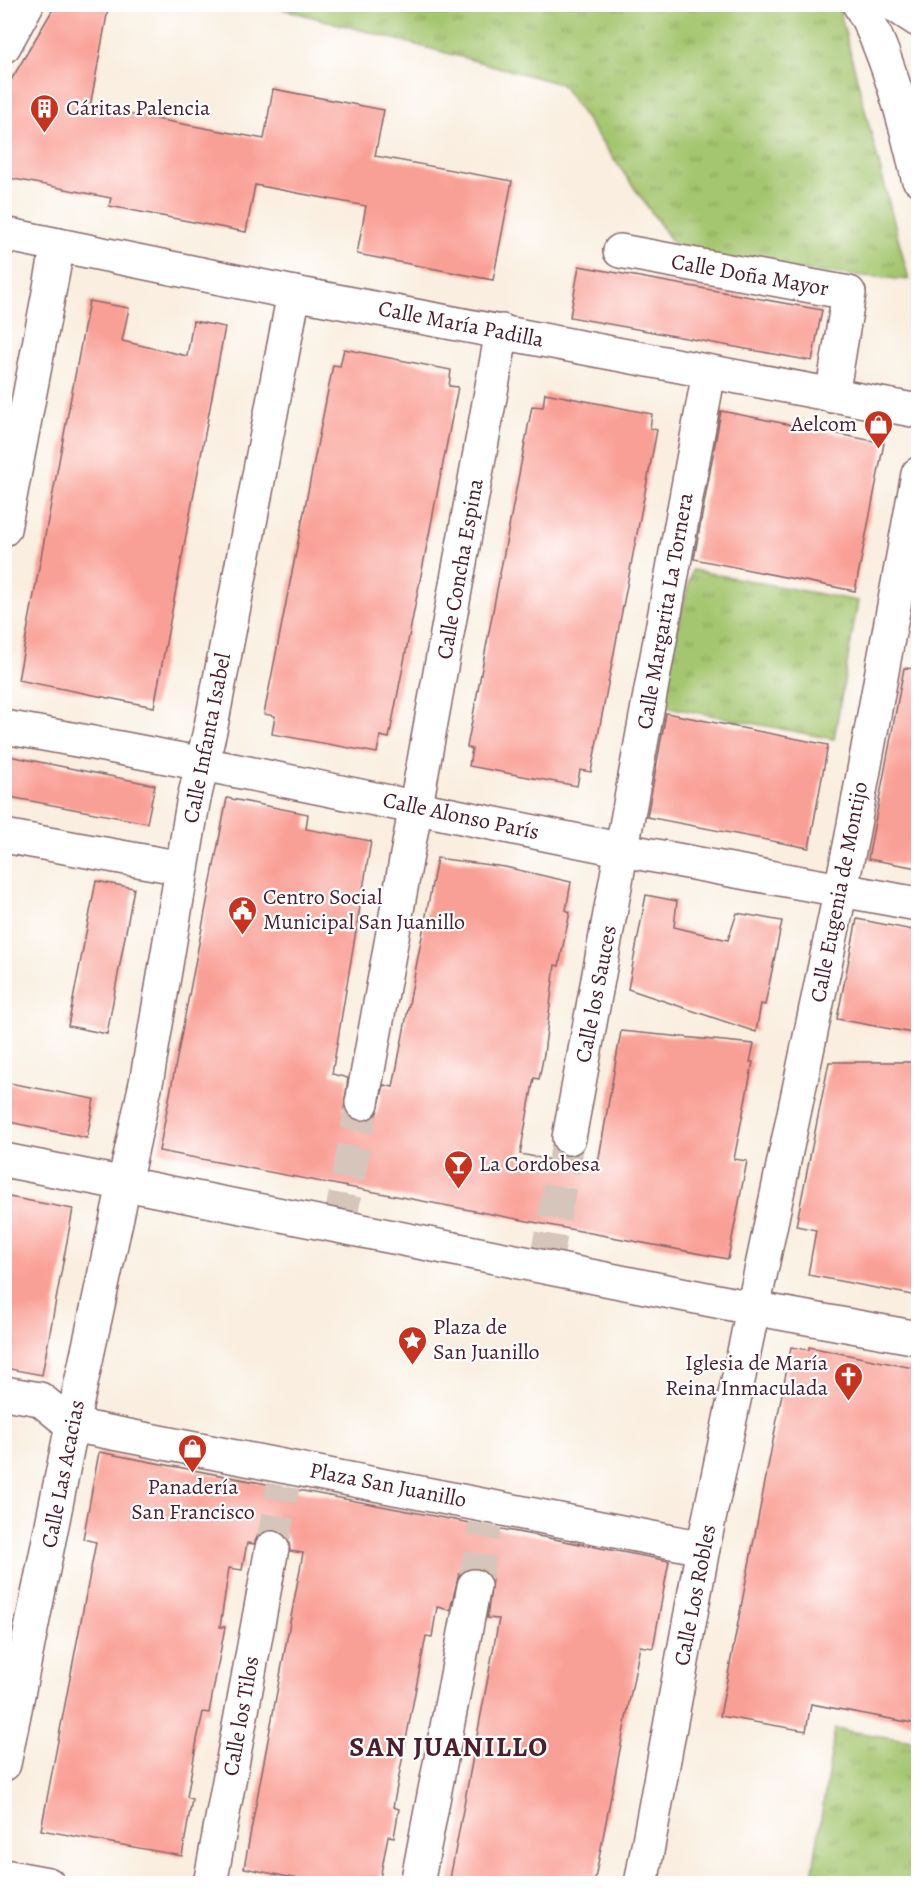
<svg xmlns="http://www.w3.org/2000/svg" width="923" height="1888" font-family="Alegreya,serif">
	<defs>
		<pattern id="grass-tufts" width="24" height="20" patternUnits="userSpaceOnUse" patternTransform="scale(1.5)"><rect width="24" height="20" fill="#a5c66f"/><path d="M3 7l-1-3M5 7V3M7 7l1-3M15 17l-1-3M17 17v-4M19 17l1-3" fill="none" stroke="#88a05b"/></pattern>
	</defs>
	<rect width="100%" height="100%" fill="#fff"/>
	<filter id="ink" filterUnits="userSpaceOnUse"><feTurbulence type="fractalNoise" baseFrequency=".0167" numOctaves="2"/><feDisplacementMap in="SourceGraphic" scale="12" xChannelSelector="R" yChannelSelector="G"/><feConvolveMatrix kernelMatrix="1 2 1 2 8 2 1 2 1" color-interpolation-filters="sRGB"/></filter>
	<filter id="wash" filterUnits="userSpaceOnUse"><feTurbulence type="fractalNoise" baseFrequency=".008" numOctaves="4" result="noise"/><feDisplacementMap in="SourceGraphic" scale="24" xChannelSelector="R" yChannelSelector="G"/><feGaussianBlur stdDeviation="1.35" result="paint"/><feColorMatrix in="noise" values="0 0 0 0 0 0 0 0 0 0 0 0 0 0 0 0 0 1.4 0 .05"/><feComposite in="paint" operator="in"/></filter>
	<g filter="url(#wash)">
		<rect width="100%" height="100%" fill="#f9eedf"/>
		<g fill="url(#grass-tufts)" stroke="#78724d" stroke-width="1.5">
			<polygon points="277,5 830,5 839,9 909,280 686,261 561,84 283,9"/>
			<polygon points="692,570 858,601 834,739 658,705"/>
			<polygon points="835,1729 918,1742 917,1883 811,1883"/>
		</g>
		<g id="blocks">
			<g fill="#f9a096">
				<polygon points="56,4 109,4 90,107 264,139 273,89 384,110 375,156 512,181 493,280 357,254 366,206 255,185 246,232 109,206 111,198 4,177 4,92"/>
				<polygon points="579,266 822,310 812,361 570,317"/>
				<polygon points="89,301 129,308 122,341 187,356 193,321 225,327 154,707 18,680"/>
				<polygon points="344,349 451,370 449,386 458,387 389,738 380,736 377,753 272,734 275,716 264,714 333,365 340,366"/>
				<polygon points="545,393 652,414 650,428 657,430 591,772 580,770 577,786 469,766 472,749 467,747 532,406 543,407"/>
				<polygon points="721,411 884,443 855,591 694,559"/>
				<polygon points="904,668 918,669 918,868 868,859"/>
				<polygon points="666,713 828,745 809,848 647,817"/>
				<polygon points="4,755 155,785 147,823 4,796"/>
				<polygon points="227,798 308,814 306,829 371,841 332,1074 348,1078 344,1109 349,1117 358,1121 368,1121 376,1116 384,1085 393,1087 437,858 505,867 571,882 566,910 570,912 559,966 555,965 544,1054 539,1079 534,1078 520,1154 597,1169 621,1031 754,1044 750,1062 753,1062 734,1159 747,1161 728,1259 159,1151"/>
				<polygon points="96,881 134,888 107,1034 68,1026"/>
				<polygon points="646,895 677,901 674,927 728,940 737,913 782,921 765,1005 761,1004 756,1032 628,989"/>
				<polygon points="857,919 918,931 918,1034 837,1019"/>
				<polygon points="829,1062 918,1062 918,1296 808,1275 816,1230 796,1226"/>
				<polygon points="4,1082 94,1099 87,1138 4,1121"/>
				<polygon points="4,1196 73,1209 42,1375 4,1368"/>
				<polygon points="791,1347 809,1350 809,1347 918,1369 918,1724 811,1704 806,1731 720,1716"/>
				<polygon points="99,1452 669,1561 653,1648 640,1646 594,1884 449,1884 499,1619 487,1618 492,1580 486,1571 477,1568 467,1569 459,1574 450,1610 437,1607 432,1637 426,1636 393,1807 399,1809 394,1837 388,1836 379,1884 323,1884 244,1868 303,1553 290,1551 289,1541 285,1534 275,1530 266,1530 258,1535 254,1544 247,1543 242,1570 229,1568 220,1627 225,1627 209,1713 203,1712 197,1740 187,1797 192,1799 182,1856 41,1830 96,1542 83,1539"/>
			</g>
		</g>
	</g>
	<g filter="url(#ink)">
		<use href="#blocks" fill-opacity="0" stroke="#87676a" stroke-width="1.5"/>
		<g fill="none" stroke-linecap="round" stroke-linejoin="round">
			<g stroke="#d6c5bb" stroke-width="33" stroke-dasharray="33 16" stroke-linecap="butt">
				<polyline points="339,1227 362,1103"/>
				<polyline points="545,1267 569,1138"/>
				<polyline points="272,1548 283,1486"/>
				<polyline points="474,1586 485,1525"/>
			</g>
			<defs>
				<g id="street">
					<path d="M859,4C886,47 907,128 918,178"/>
					<polyline points="4,46 27,4"/>
					<polyline points="4,234 294,293 918,411"/>
					<polyline points="620,251 849,293 832,396"/>
					<polyline points="4,529 58,245"/>
					<path d="M4,727C212,763 417,809 624,850C722,869 820,886 918,904"/>
					<polyline points="4,836 182,868"/>
					<polyline points="362,1103 502,331"/>
					<polyline points="569,1138 709,372"/>
					<polyline points="4,1160 752,1308 918,1338"/>
					<polyline points="4,1393 40,1399 72,1425 703,1548"/>
					<polyline points="4,1764 72,1425 147,1078 193,803 211,726 294,293"/>
					<polyline points="4,1876 48,1884"/>
					<polyline points="210,1884 272,1548"/>
					<polyline points="417,1884 474,1586"/>
					<polyline points="641,1884 703,1548 851,841 918,474"/>
				</g>
				<polyline id="secondary" points="893,4 918,20"/>
			</defs>
			<use href="#street" stroke="#87676a" stroke-width="36"/>
			<use href="#secondary" stroke="#87676a" stroke-width="36"/>
			<use href="#street" stroke="#fff" stroke-width="33"/>
			<use href="#secondary" stroke="#fff" stroke-width="33"/>
		</g>
	</g>
	<defs>
		<symbol id="building-pin" viewBox="-11 -11 22 30"><path d="M0 17L-7.5 6A9.5 9.5 0 1 1 7.5 6Z" fill="#c8321e" stroke="#fff"/><path d="M-4-6H4V6H1V3H-1V6H-4ZM-2.5-4.3h1.7v1.8h-1.7ZM.8-4.3h1.7v1.8H.8ZM-2.5-1h1.7V.8h-1.7ZM.8-1h1.7V.8H.8Z" fill="#fff"/></symbol>
		<symbol id="shop-pin" viewBox="-11 -11 22 30"><path d="M0 17L-7.5 6A9.5 9.5 0 1 1 7.5 6Z" fill="#c8321e" stroke="#fff"/><path d="M-5-2.5h2.3a2.7 3.5 0 0 1 5.4 0H5L5.5 6h-11ZM-1.5-2.5h3a1.5 2.3 0 0 0-3 0Z" fill="#fff"/></symbol>
		<symbol id="civic-pin" viewBox="-11 -11 22 30"><path d="M0 17L-7.5 6A9.5 9.5 0 1 1 7.5 6Z" fill="#c8321e" stroke="#fff"/><path d="M-.6-6.5H3V-4.5H.6V-3L4-1V1h2V6H-6V1h2V-1L-.6-3ZM-1.2 2.5V6h2.4V2.5Z" fill="#fff"/></symbol>
		<symbol id="bar-pin" viewBox="-11 -11 22 30"><path d="M0 17L-7.5 6A9.5 9.5 0 1 1 7.5 6Z" fill="#c8321e" stroke="#fff"/><path d="M-6-5H6L.8 .8V4.5H3.5V6h-7V4.5H-.8V.8Z" fill="#fff"/></symbol>
		<symbol id="sight-pin" viewBox="-11 -11 22 30"><path d="M0 17L-7.5 6A9.5 9.5 0 1 1 7.5 6Z" fill="#c8321e" stroke="#fff"/><path d="M0-6L1.8-2.2L6-1.7L2.9 1.2L3.7 5.4L0 3.3L-3.7 5.4L-2.9 1.2L-6-1.7L-1.8-2.2Z" fill="#fff"/></symbol>
		<symbol id="church-pin" viewBox="-11 -11 22 30"><path d="M0 17L-7.5 6A9.5 9.5 0 1 1 7.5 6Z" fill="#c8321e" stroke="#fff"/><path d="M-1.2-6h2.4v3.5h3.3v2.4h-3.3V6h-2.4V-.1h-3.3v-2.4h3.3Z" fill="#fff"/></symbol>
	</defs>
	<g fill-rule="evenodd">
		<use href="#building-pin" x="28" y="92" width="33" height="45"/>
		<use href="#shop-pin" x="862" y="408" width="33" height="45"/>
		<use href="#civic-pin" x="226" y="894" width="33" height="45"/>
		<use href="#bar-pin" x="442" y="1148" width="33" height="45"/>
		<use href="#sight-pin" x="396" y="1324" width="33" height="45"/>
		<use href="#church-pin" x="832" y="1360" width="33" height="45"/>
		<use href="#shop-pin" x="176" y="1432" width="33" height="45"/>
	</g>
	<g text-anchor="middle" dominant-baseline="central" stroke-width="4.5" stroke-linejoin="round" paint-order="stroke">
		<g font-size="22" fill="#4a1f2b" stroke="#fff" text-anchor="start">
			<text x="66" y="108">Cáritas Palencia</text>
			<text x="857" y="424" text-anchor="end">Aelcom</text>
			<text x="263" y="897">Centro Social<tspan x="263" dy="25">Municipal San Juanillo</tspan></text>
			<text x="479" y="1164">La Cordobesa</text>
			<text x="433" y="1327">Plaza de<tspan x="433" dy="25">San Juanillo</tspan></text>
			<text x="828" y="1363" text-anchor="end">Iglesia de María<tspan x="828" dy="25">Reina Inmaculada</tspan></text>
			<text x="193" y="1487" text-anchor="middle">Panadería<tspan x="193" dy="25">San Francisco</tspan></text>
		</g>
		<g font-size="22" fill="#4a1f2b" stroke="#fff">
			<text transform="translate(750 275) rotate(10)">Calle Doña Mayor</text>
			<text transform="translate(461 324) rotate(11)">Calle María Padilla</text>
			<text transform="translate(460 569) rotate(-80)">Calle Concha Espina</text>
			<text transform="translate(665 611) rotate(-80)">Calle Margarita La Tornera</text>
			<text transform="translate(207 738) rotate(-79)">Calle Infanta Isabel</text>
			<text transform="translate(461 816) rotate(12)">Calle Alonso París</text>
			<text transform="translate(839 892) rotate(-79)">Calle Eugenia de Montijo</text>
			<text transform="translate(596 994) rotate(-79)">Calle los Sauces</text>
			<text transform="translate(63 1474) rotate(-79)">Calle Las Acacias</text>
			<text transform="translate(388 1485) rotate(11)">Plaza San Juanillo</text>
			<text transform="translate(695 1595) rotate(-79)">Calle Los Robles</text>
			<text transform="translate(241 1716) rotate(-80)">Calle los Tilos</text>
		</g>
		<g font-size="28" font-weight="bold" letter-spacing="1.5" fill="#4a1f2b" stroke="#fff">
			<text x="449" y="1747">SAN JUANILLO</text>
		</g>
	</g>
	<rect width="923" height="1888" fill="none" stroke="#fff" stroke-width="24"/>
</svg>
